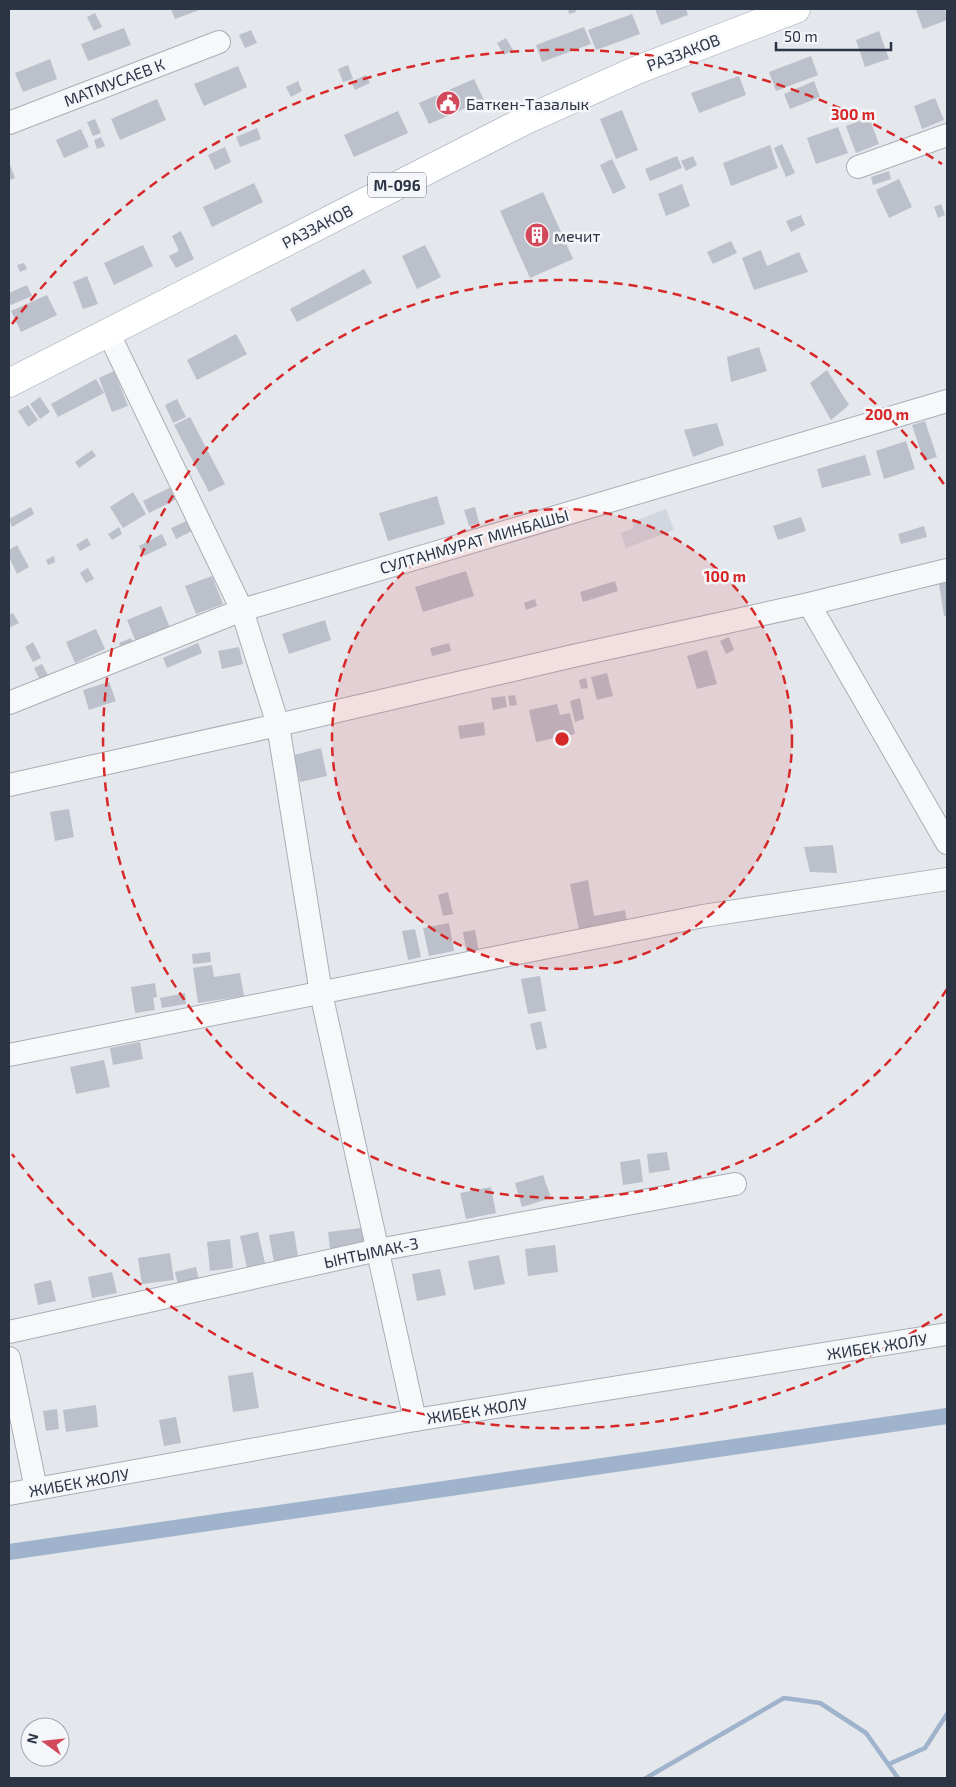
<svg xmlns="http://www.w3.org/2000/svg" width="956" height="1787" font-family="'Exo 2',sans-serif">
	<rect width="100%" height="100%" fill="#e4e7ec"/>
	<polygon fill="#d2d6de" points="666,509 674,530 626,548 621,533 634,528 632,522"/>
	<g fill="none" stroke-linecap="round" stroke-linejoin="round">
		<g stroke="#9fb4cc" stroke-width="4.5">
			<polyline points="889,1764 925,1748 947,1714"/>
			<polyline points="646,1778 784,1698 820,1703 866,1733 898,1778"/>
		</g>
		<polyline stroke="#9fb4cc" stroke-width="16" points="9,1552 947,1416"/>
	</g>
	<g fill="#bbc0ca">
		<polygon points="171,9 202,9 175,19"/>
		<polygon points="568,9 575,9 576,12 569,14"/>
		<polygon points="655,9 686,9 688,15 661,25"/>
		<polygon points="921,9 945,9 947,20 923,29 916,10"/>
		<polygon points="95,13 102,27 94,31 87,17"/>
		<polygon points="632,14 640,34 596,50 588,30"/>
		<polygon points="584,27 591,44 542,62 536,45"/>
		<polygon points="124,28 131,45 88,61 81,44"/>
		<polygon points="251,30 257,43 245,48 239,35"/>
		<polygon points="879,31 889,59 865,67 856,40"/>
		<polygon points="506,38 513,50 504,55 497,43"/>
		<polygon points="811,56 818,75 776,91 769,72"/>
		<polygon points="50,59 57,79 23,92 15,73"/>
		<polygon points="348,65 353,79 343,82 338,69"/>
		<polygon points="238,66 247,87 204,106 194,84"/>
		<polygon points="366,75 370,83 355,90 351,82"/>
		<polygon points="739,76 746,95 699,113 691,93"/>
		<polygon points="474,79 484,100 429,124 419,103"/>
		<polygon points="298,81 302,91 291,97 286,87"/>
		<polygon points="814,81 820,97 790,109 784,94"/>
		<polygon points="935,98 944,120 922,129 914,106"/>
		<polygon points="157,99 166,120 120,140 111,119"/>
		<polygon points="622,110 638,150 616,159 600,119"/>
		<polygon points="398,111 408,133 354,157 344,135"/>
		<polygon points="869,117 879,144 856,153 846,126"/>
		<polygon points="95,119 101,133 93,136 87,122"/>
		<polygon points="838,127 848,153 816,164 807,138"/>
		<polygon points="257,128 261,139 240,147 236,137"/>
		<polygon points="81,129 89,147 64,158 56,140"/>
		<polygon points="101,137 105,146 97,149 94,140"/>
		<polygon points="782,144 795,173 786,177 774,148"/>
		<polygon points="770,145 778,168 731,186 723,163"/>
		<polygon points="225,147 231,162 215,170 208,155"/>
		<polygon points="677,156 682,168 650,181 645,169"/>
		<polygon points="693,156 697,165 686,171 681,161"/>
		<polygon points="612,159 626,188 613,194 600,165"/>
		<polygon points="9,162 15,178 9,180"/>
		<polygon points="889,171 891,179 873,185 871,177"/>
		<polygon points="899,179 912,207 889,218 876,190"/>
		<polygon points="254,183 263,202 212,227 203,207"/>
		<polygon points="682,184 690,206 666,216 658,194"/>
		<polygon points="543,192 573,259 530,278 500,211"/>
		<polygon points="941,204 945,215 938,218 934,207"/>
		<polygon points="801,215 805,225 791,232 786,221"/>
		<polygon points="181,231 194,259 176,268 169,256 179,251 172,236"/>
		<polygon points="731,241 737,253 713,264 707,252"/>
		<polygon points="143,245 153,266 114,285 104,263"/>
		<polygon points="425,245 441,277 417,289 402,256"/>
		<polygon points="761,250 767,266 799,252 808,272 754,290 742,258"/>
		<polygon points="24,263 27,269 20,272 17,265"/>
		<polygon points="364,269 372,283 297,322 290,309"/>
		<polygon points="87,276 98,304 83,309 73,282"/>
		<polygon points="27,285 32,296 11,305 9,300 9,293"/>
		<polygon points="47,295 57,315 21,332 11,311"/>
		<polygon points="236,334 247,354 197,380 187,360"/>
		<polygon points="759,347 767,371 731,382 727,357"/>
		<polygon points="827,370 849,405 831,420 810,383"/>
		<polygon points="114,371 128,406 112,412 99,378"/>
		<polygon points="96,379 104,393 58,417 51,404"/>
		<polygon points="40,397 50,412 40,419 30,404"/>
		<polygon points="177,399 186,417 173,423 165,405"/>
		<polygon points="28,405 38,420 28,427 18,411"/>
		<polygon points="190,417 225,484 209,492 174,425"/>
		<polygon points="925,421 937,457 924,461 912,425"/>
		<polygon points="717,423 724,445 693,457 684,430"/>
		<polygon points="906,441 915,469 884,479 876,451"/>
		<polygon points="92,450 96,456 79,468 75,462"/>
		<polygon points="865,455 871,475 822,488 817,469"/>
		<polygon points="173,486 179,498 149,513 143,501"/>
		<polygon points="133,492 146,514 123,528 110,507"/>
		<polygon points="437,496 445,524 388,541 379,513"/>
		<polygon points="31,507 34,514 12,527 9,519"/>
		<polygon points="475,507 479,523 469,526 464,510"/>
		<polygon points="195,517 200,527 176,539 171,528"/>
		<polygon points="801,517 806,531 778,540 773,526"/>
		<polygon points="924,526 927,537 901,544 898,534"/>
		<polygon points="119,527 122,534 112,540 108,534"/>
		<polygon points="162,534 167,545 144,556 139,546"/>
		<polygon points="87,538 91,545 80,551 76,545"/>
		<polygon points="17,545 29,567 17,574 9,557 9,550"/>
		<polygon points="54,556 55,562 48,565 46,560"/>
		<polygon points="88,568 94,579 86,583 80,573"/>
		<polygon points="466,571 474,596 423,612 415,587"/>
		<polygon points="212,576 223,604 196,614 185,586"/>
		<polygon points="615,581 618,591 583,602 580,592"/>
		<polygon points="947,582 947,615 944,616 939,584"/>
		<polygon points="535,599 537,606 526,610 524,603"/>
		<polygon points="161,606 170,628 136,642 127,620"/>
		<polygon points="13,613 19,623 9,628 9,615"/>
		<polygon points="325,620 331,640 289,654 282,634"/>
		<polygon points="96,629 105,649 75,663 66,642"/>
		<polygon points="729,637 734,650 726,654 720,641"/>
		<polygon points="131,638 134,645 122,650 119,643"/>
		<polygon points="33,642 41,658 33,662 25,647"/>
		<polygon points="198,643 202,653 167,668 163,658"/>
		<polygon points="449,643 451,651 432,656 430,648"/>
		<polygon points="239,647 243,664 222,669 218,651"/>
		<polygon points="707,650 717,684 697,689 687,656"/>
		<polygon points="42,664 50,679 42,684 34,668"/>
		<polygon points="607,673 613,696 597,700 591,677"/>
		<polygon points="586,678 588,688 581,689 579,680"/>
		<polygon points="109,682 116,701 89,710 83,690"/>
		<polygon points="515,695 517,705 510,706 508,696"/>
		<polygon points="505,696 507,707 493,710 491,698"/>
		<polygon points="580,698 584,719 575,722 570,701"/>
		<polygon points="557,704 560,715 570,713 575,734 536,742 529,710"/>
		<polygon points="484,722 485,735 460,739 458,726"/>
		<polygon points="321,748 327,776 300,782 294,755"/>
		<polygon points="69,809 74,837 55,841 50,812"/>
		<polygon points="833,845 837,873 810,872 804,847"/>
		<polygon points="588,880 594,916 625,910 627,921 579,930 570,884"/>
		<polygon points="448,892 453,914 443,916 438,895"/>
		<polygon points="449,923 454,951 429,956 423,928"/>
		<polygon points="415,929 421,957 408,960 402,931"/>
		<polygon points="475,930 479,952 467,954 463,932"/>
		<polygon points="210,952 211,962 193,964 192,954"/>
		<polygon points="212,965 214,977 240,973 244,996 198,1003 193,968"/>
		<polygon points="540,976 546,1011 528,1014 521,979"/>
		<polygon points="155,983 157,997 153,998 155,1010 135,1013 131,987"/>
		<polygon points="185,993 186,1004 162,1008 160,998"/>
		<polygon points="541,1021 547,1048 536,1050 530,1024"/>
		<polygon points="140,1042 143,1059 113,1065 110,1048"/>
		<polygon points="104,1060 110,1087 76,1094 70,1067"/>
		<polygon points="667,1152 670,1170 649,1173 647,1154"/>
		<polygon points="640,1159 643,1182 623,1185 620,1162"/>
		<polygon points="543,1175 551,1198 522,1207 515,1183"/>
		<polygon points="491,1187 496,1213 466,1219 460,1193"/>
		<polygon points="362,1228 364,1245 330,1249 328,1232"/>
		<polygon points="294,1231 298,1257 274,1262 269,1235"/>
		<polygon points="258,1232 266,1268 248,1272 240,1236"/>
		<polygon points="230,1239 233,1268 210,1271 207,1242"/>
		<polygon points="555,1245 558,1272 528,1276 525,1249"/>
		<polygon points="170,1253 174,1280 142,1284 138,1258"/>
		<polygon points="499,1255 505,1284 474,1290 468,1261"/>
		<polygon points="196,1267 199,1281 178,1285 175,1272"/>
		<polygon points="440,1269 446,1295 417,1301 412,1274"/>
		<polygon points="112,1272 117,1293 92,1298 88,1277"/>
		<polygon points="51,1280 56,1301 38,1305 34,1284"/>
		<polygon points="253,1372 259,1408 233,1412 228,1376"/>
		<polygon points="96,1405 98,1427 66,1432 63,1410"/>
		<polygon points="57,1409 59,1429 46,1431 43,1411"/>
		<polygon points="176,1417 181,1443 164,1446 159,1420"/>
	</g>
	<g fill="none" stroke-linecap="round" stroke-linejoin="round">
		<defs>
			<g id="minor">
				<polyline points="9,123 219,42"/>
				<polyline points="858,167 947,135"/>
				<polyline points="108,332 242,610 278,725 321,993 415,1420"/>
				<polyline points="809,604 947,843"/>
				<polyline points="9,703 242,610 947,401"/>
				<polyline points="9,785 278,725 573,656 809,604 947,570"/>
				<polyline points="9,1055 703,916 947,879"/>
				<polyline points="9,1332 378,1250 735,1184"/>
				<polyline points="9,1358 36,1489"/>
				<polyline points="9,1494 415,1420 947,1334"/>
			</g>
			<polyline id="major" points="9,383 526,120 637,70 796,9"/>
		</defs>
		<use href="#minor" stroke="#a9aeb7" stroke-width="24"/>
		<use href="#major" stroke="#a3abb8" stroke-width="29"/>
		<use href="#minor" stroke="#f7f8fa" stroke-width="22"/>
		<use href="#major" stroke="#fff" stroke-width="28"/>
	</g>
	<circle cx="562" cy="739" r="230" fill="#d62828" fill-opacity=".12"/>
	<g fill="none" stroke="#d62828" stroke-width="2.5" stroke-dasharray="9 6">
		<circle cx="562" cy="739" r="230"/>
		<path d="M947 989A459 459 0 1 1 947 489"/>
		<path d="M942 1314A689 689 0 0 1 12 1154M12 324A689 689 0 0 1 942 164"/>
	</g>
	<defs>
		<symbol id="civic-disc" viewBox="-11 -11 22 22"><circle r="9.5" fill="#d1495b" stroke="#f4f6f9"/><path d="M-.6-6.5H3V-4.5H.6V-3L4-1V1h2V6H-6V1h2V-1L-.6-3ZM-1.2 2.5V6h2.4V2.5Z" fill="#fff"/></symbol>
		<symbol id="building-disc" viewBox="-11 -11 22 22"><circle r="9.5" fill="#d1495b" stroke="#f4f6f9"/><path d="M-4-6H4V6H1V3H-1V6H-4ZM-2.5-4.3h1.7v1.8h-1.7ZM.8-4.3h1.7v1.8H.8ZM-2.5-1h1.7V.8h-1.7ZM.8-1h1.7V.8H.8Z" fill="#fff"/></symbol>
	</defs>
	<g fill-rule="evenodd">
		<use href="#civic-disc" x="434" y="89" width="28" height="28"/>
		<use href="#building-disc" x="523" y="221" width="28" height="28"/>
	</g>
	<g text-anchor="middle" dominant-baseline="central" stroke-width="5" stroke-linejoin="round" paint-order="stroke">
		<rect fill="#f4f6f9" stroke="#676e7b" stroke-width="1" x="368" y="172.5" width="58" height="25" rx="4"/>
		<g font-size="15" font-weight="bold" fill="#2b3445">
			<text x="397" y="185">М-096</text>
		</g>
		<g font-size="16" fill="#2b3445" stroke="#f4f6f9">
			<text transform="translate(683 52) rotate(-21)">РАЗЗАКОВ</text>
			<text transform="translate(114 82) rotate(-21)">МАТМУСАЕВ К</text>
			<text transform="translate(317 226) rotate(-27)">РАЗЗАКОВ</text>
			<text transform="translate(474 541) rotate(-16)">СУЛТАНМУРАТ МИНБАШЫ</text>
			<text transform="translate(371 1252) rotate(-12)">ЫНТЫМАК-3</text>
			<text transform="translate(877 1346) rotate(-9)">ЖИБЕК ЖОЛУ</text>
			<text transform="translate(477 1410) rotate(-9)">ЖИБЕК ЖОЛУ</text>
			<text transform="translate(79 1482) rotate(-10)">ЖИБЕК ЖОЛУ</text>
		</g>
		<g font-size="16" fill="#2b3445" stroke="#f4f6f9" text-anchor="start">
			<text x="466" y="103">Баткен-Тазалык</text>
			<text x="554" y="235">мечит</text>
		</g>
	</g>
	<circle cx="562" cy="739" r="8" fill="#d62828" stroke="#f4f6f9" stroke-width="2.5"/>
	<g font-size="15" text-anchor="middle" font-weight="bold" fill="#d62828" stroke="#f4f6f9" stroke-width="5" stroke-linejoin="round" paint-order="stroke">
		<text x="853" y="120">300 m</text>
		<text x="887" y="420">200 m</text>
		<text x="725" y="582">100 m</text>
	</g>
	<rect width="956" height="1787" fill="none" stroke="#2b3445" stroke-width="20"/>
	<g transform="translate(45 1742) rotate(285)"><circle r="24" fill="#f4f6f9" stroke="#a4a8b1"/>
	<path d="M0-4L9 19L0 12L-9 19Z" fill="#d1495b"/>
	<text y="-8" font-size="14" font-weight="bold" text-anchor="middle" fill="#2b3445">N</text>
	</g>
	<path d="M776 42v8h115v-8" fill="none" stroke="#2b3445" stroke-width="2.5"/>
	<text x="784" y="42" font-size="15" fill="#2b3445" stroke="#f4f6f9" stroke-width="4" paint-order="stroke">50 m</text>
</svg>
